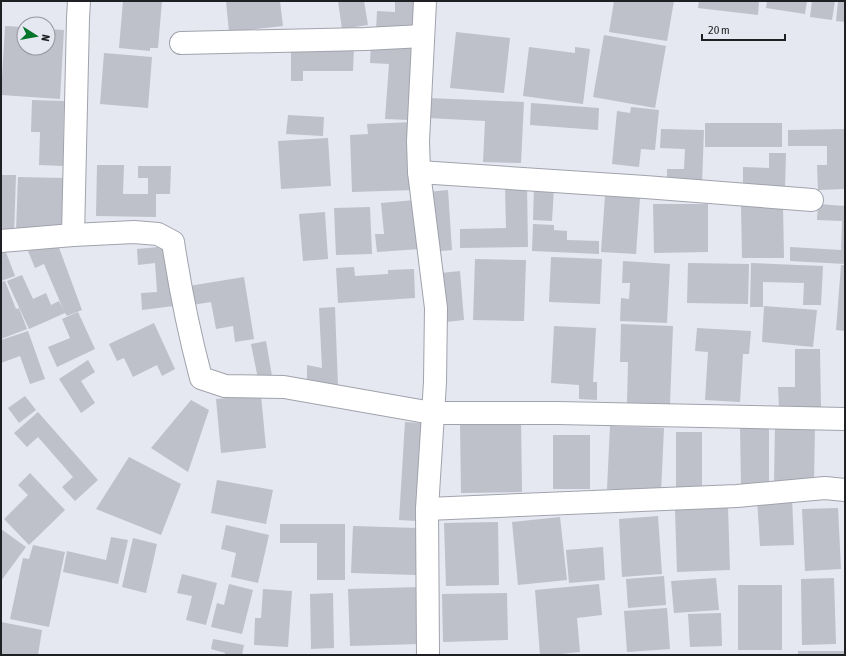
<svg xmlns="http://www.w3.org/2000/svg" width="846" height="656" font-family="'Asap Condensed',sans-serif">
	<rect width="100%" height="100%" fill="#e5e7f1"/>
	<g fill="#bec0ca">
		<polygon points="123,1 162,1 158,48 150,48 150,51 119,48"/>
		<polygon points="226,1 280,1 283,26 229,32"/>
		<polygon points="338,1 364,1 368,25 342,29"/>
		<polygon points="395,1 415,1 413,33 376,31 377,11 395,12"/>
		<polygon points="614,1 674,1 667,41 609,32"/>
		<polygon points="699,1 759,1 758,15 698,8"/>
		<polygon points="767,1 807,1 805,14 766,8"/>
		<polygon points="812,1 835,1 832,20 810,17"/>
		<polygon points="838,1 845,1 845,22 836,21"/>
		<polygon points="5,26 24,27 24,48 48,48 48,29 64,30 60,99 1,95"/>
		<polygon points="456,32 510,38 504,93 450,88"/>
		<polygon points="604,35 666,46 655,108 593,97"/>
		<polygon points="371,45 414,48 409,120 385,119 389,64 370,63"/>
		<polygon points="291,47 354,47 353,71 303,71 303,81 291,81"/>
		<polygon points="529,47 575,53 575,47 590,49 583,104 523,96"/>
		<polygon points="104,53 152,57 148,108 100,104"/>
		<polygon points="429,98 524,102 521,163 483,162 485,121 428,118"/>
		<polygon points="32,100 64,101 63,166 39,165 40,132 31,132"/>
		<polygon points="531,103 599,108 598,130 530,125"/>
		<polygon points="631,107 659,110 655,150 641,149 639,167 612,164 617,111 630,113"/>
		<polygon points="288,115 324,117 323,136 286,134"/>
		<polygon points="413,122 415,190 352,192 350,135 368,134 367,124"/>
		<rect x="705" y="123" width="77" height="24"/>
		<polygon points="661,129 704,130 702,184 667,183 667,169 684,169 685,149 660,148"/>
		<polygon points="845,129 845,189 818,190 817,165 827,165 827,146 788,146 788,130"/>
		<polygon points="328,138 331,186 281,189 278,141"/>
		<polygon points="769,153 786,153 785,189 743,189 743,167 769,168"/>
		<polygon points="97,165 124,165 123,194 148,194 148,178 138,178 138,166 171,166 170,194 156,194 156,217 96,216"/>
		<polygon points="1,175 16,175 14,234 1,234"/>
		<polygon points="18,177 64,178 63,233 16,232"/>
		<polygon points="505,186 527,186 528,247 460,248 460,229 506,228"/>
		<polygon points="534,187 554,188 552,221 533,220"/>
		<polygon points="448,190 452,250 431,252 427,192"/>
		<polygon points="605,196 640,198 636,254 601,252"/>
		<polygon points="415,200 420,249 377,252 375,234 384,234 381,203"/>
		<polygon points="653,204 708,204 708,252 654,253"/>
		<polygon points="818,204 845,206 845,264 790,261 790,247 841,250 842,221 817,220"/>
		<polygon points="741,206 783,206 784,258 742,258"/>
		<polygon points="370,207 372,254 336,255 334,208"/>
		<polygon points="325,212 328,259 303,261 299,214"/>
		<polygon points="533,224 554,225 554,230 567,231 567,240 599,241 599,254 532,251"/>
		<polygon points="58,245 82,310 67,316 65,313 29,329 7,281 22,275 33,299 46,293 51,305 59,301 64,311 44,264 35,268 28,251"/>
		<polygon points="169,246 174,306 142,310 141,293 157,292 155,263 138,265 137,249"/>
		<polygon points="4,247 15,276 1,281 1,248"/>
		<polygon points="551,257 602,259 600,304 549,302"/>
		<polygon points="475,259 526,260 524,321 473,320"/>
		<polygon points="623,261 670,264 667,323 620,321 621,298 629,299 630,283 622,283"/>
		<polygon points="688,263 749,264 748,304 687,303"/>
		<polygon points="751,263 823,266 821,305 803,305 804,283 763,282 763,307 750,307"/>
		<polygon points="841,265 845,265 845,331 836,330"/>
		<polygon points="354,267 355,276 388,274 388,270 414,269 415,298 338,303 336,268"/>
		<polygon points="460,271 464,320 446,322 441,273"/>
		<polygon points="244,277 254,339 235,342 233,326 216,329 211,302 192,305 189,286"/>
		<polygon points="5,281 16,309 19,308 27,329 1,339 1,282"/>
		<polygon points="764,306 817,310 813,347 762,342"/>
		<polygon points="335,307 338,387 307,379 307,365 322,368 319,308"/>
		<polygon points="78,312 95,349 57,367 48,347 70,338 62,319"/>
		<polygon points="154,323 175,369 162,376 157,365 133,377 124,358 117,361 109,344"/>
		<polygon points="621,324 673,326 670,404 627,403 628,362 620,362"/>
		<polygon points="554,326 596,328 593,382 597,382 597,400 579,399 579,385 551,383"/>
		<polygon points="697,328 751,331 749,354 743,354 740,402 705,400 708,352 695,351"/>
		<polygon points="28,331 45,379 30,384 20,356 1,363 1,340"/>
		<polygon points="266,341 272,376 258,379 251,344"/>
		<polygon points="795,349 820,349 821,407 779,407 778,387 795,387"/>
		<polygon points="88,360 95,372 81,381 95,403 81,413 59,379"/>
		<polygon points="261,395 266,448 221,453 216,399"/>
		<polygon points="25,396 36,410 19,423 8,408"/>
		<polygon points="191,400 209,410 188,472 151,448"/>
		<polygon points="38,412 98,480 75,501 62,487 73,477 38,437 27,447 14,433"/>
		<polygon points="521,416 522,492 461,493 460,424 488,424"/>
		<polygon points="405,422 422,423 416,521 399,520"/>
		<polygon points="775,425 815,426 814,483 774,482"/>
		<polygon points="610,426 664,428 661,492 607,489"/>
		<polygon points="740,427 769,427 769,484 741,484"/>
		<rect x="676" y="432" width="26" height="55"/>
		<rect x="553" y="435" width="37" height="54"/>
		<polygon points="129,457 181,484 161,535 96,509"/>
		<polygon points="30,473 65,510 29,545 4,519 28,495 18,485"/>
		<polygon points="217,480 273,490 266,524 211,513"/>
		<polygon points="792,497 794,545 760,546 757,499"/>
		<polygon points="728,507 730,570 677,572 675,510"/>
		<polygon points="838,508 841,569 805,571 802,509"/>
		<polygon points="658,516 662,574 622,577 619,519"/>
		<polygon points="560,517 567,580 518,585 512,522"/>
		<polygon points="498,522 499,585 446,586 444,523"/>
		<polygon points="280,524 345,524 345,580 317,580 317,543 280,543"/>
		<polygon points="226,525 269,535 258,583 231,577 236,553 221,549"/>
		<polygon points="353,526 418,528 416,575 351,573"/>
		<polygon points="1,529 26,547 1,581"/>
		<polygon points="111,537 128,540 118,584 63,572 67,551 106,560"/>
		<polygon points="133,538 157,544 146,593 122,587"/>
		<polygon points="33,545 65,552 49,627 10,619 23,558 29,559"/>
		<polygon points="603,547 605,580 569,583 566,550"/>
		<polygon points="182,574 217,583 206,625 186,620 192,596 177,593"/>
		<polygon points="664,576 666,605 628,608 626,579"/>
		<polygon points="716,578 719,610 674,613 671,581"/>
		<polygon points="834,578 836,644 802,645 801,579"/>
		<polygon points="229,584 253,590 242,634 211,627 217,603 224,605"/>
		<polygon points="599,584 602,615 577,618 580,652 551,655 540,655 535,590"/>
		<rect x="738" y="585" width="44" height="65"/>
		<polygon points="419,587 420,644 350,646 348,589"/>
		<polygon points="263,589 292,591 288,647 254,645 255,618 261,618"/>
		<polygon points="333,593 334,648 311,649 310,594"/>
		<polygon points="507,593 508,640 443,642 442,594"/>
		<polygon points="667,608 670,649 627,652 624,611"/>
		<polygon points="721,613 722,646 690,647 688,614"/>
		<polygon points="1,622 42,630 38,655 1,655"/>
		<polygon points="213,639 244,645 242,655 225,655 225,653 211,649"/>
		<rect x="798" y="651" width="47" height="4"/>
	</g>
	<g fill="none" stroke-linecap="round" stroke-linejoin="round">
		<defs>
			<g id="minor">
				<polyline points="425,1 418,141 419,172 436,308 435,382 427,509 428,655"/>
				<polyline points="181,43 365,39 423,36"/>
				<polyline points="419,172 645,187 812,200"/>
				<polyline points="73,235 78,18 79,1"/>
				<path d="M1,241L73,235L134,232L158,234L173,242C180,288 189,333 201,378L225,386L284,387L432,413H557L845,419"/>
				<polyline points="427,509 737,496 825,488 845,490"/>
			</g>
		</defs>
		<use href="#minor" stroke="#a1a3ac" stroke-width="24"/>
		<use href="#minor" stroke="#fff" stroke-width="22"/>
	</g>
	<rect width="846" height="656" fill="none" stroke="#1f2023" stroke-width="4"/>
	<g transform="translate(36 36) rotate(101)"><circle r="19" fill="#e5e7f1" stroke="#96979f"/>
	<path d="M0-3L7 15L0 10L-7 15Z" fill="#007429"/>
	<text y="-6" font-size="11" font-weight="bold" text-anchor="middle" fill="#1f2023">N</text>
	</g>
	<path d="M702 34v6h83v-6" fill="none" stroke="#1f2023" stroke-width="2"/>
	<text x="708" y="34" font-size="12" fill="#1f2023" stroke="#e5e7f1" stroke-width="3" paint-order="stroke">20 m</text>
</svg>
